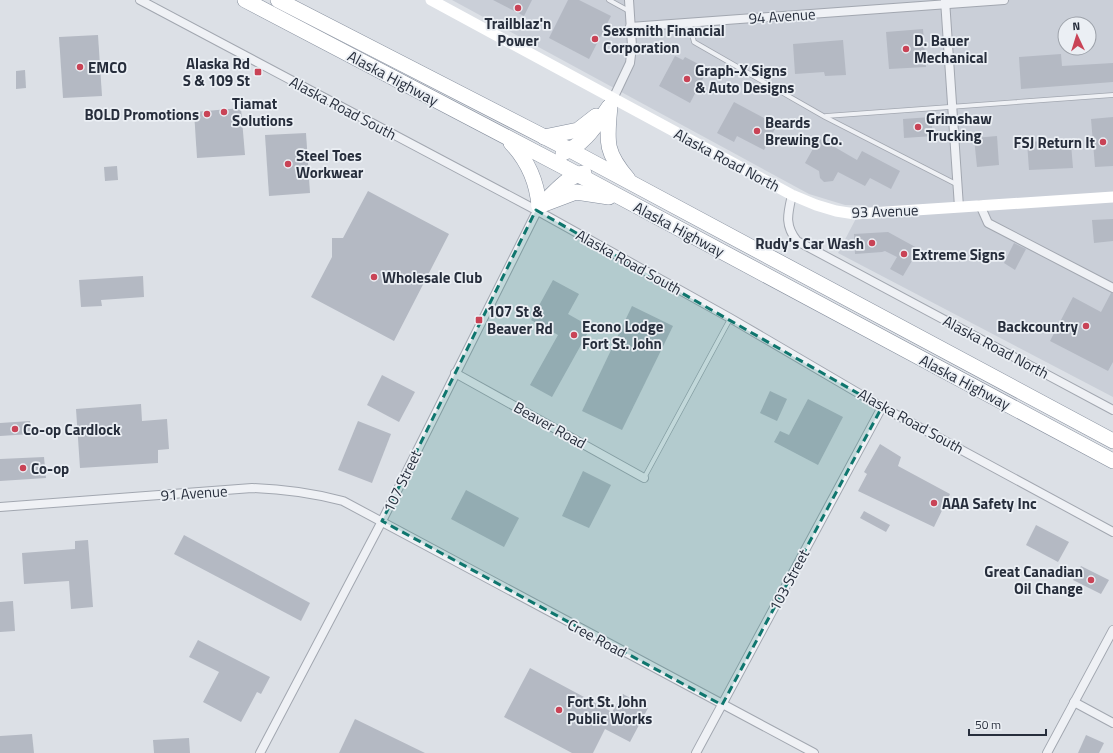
<svg xmlns="http://www.w3.org/2000/svg" width="1113" height="753" font-family="'Titillium Web',sans-serif">
	<rect width="100%" height="100%" fill="#dce0e6"/>
	<path fill="#cacfd8" fill-rule="evenodd" d="M452,0H1113V397L838,253L863,205H845L809,194ZM1065,24H1089V48H1065Z"/>
	<g fill="#b4b9c3">
		<polygon points="493,0 532,0 524,16"/>
		<polygon points="568,0 579,0 611,16 589,59 549,38"/>
		<polygon points="923,29 926,67 889,69 886,32"/>
		<polygon points="98,35 102,96 63,98 59,37"/>
		<polygon points="843,40 846,75 825,76 824,72 795,74 793,44"/>
		<polygon points="1061,54 1062,66 1113,63 1113,82 1021,89 1019,57"/>
		<polygon points="675,56 683,60 685,57 708,69 690,103 659,86"/>
		<polygon points="25,70 26,88 16,89 16,71"/>
		<polygon points="734,102 777,125 764,150 737,136 734,142 717,133"/>
		<polygon points="241,108 245,155 197,158 194,112"/>
		<polygon points="931,117 933,136 904,138 903,119"/>
		<polygon points="1113,117 1113,166 1095,167 1091,119"/>
		<polygon points="306,133 310,193 269,196 265,135"/>
		<polygon points="997,136 999,165 977,167 974,138"/>
		<polygon points="819,138 857,160 862,151 900,171 891,189 870,178 865,186 838,172 833,181 824,182 820,178 819,171 805,163"/>
		<polygon points="1045,141 1046,145 1071,144 1073,168 1029,170 1027,142"/>
		<polygon points="117,166 118,180 105,181 104,167"/>
		<polygon points="368,191 449,234 394,341 311,297 332,257 332,238 343,238"/>
		<polygon points="1113,219 1113,241 1094,243 1092,220"/>
		<polygon points="888,232 919,249 903,276 890,269 897,257 885,251 882,252 855,254 854,234"/>
		<polygon points="1014,243 1026,249 1015,270 1004,263"/>
		<polygon points="143,276 144,297 101,300 102,306 81,307 79,280"/>
		<polygon points="553,280 579,294 568,314 591,327 552,397 530,385 558,335 531,320"/>
		<polygon points="1111,293 1113,293 1113,362 1108,371 1050,341 1073,297 1101,312"/>
		<polygon points="632,306 673,326 622,430 582,411"/>
		<polygon points="382,375 415,392 399,422 367,405"/>
		<polygon points="770,391 787,399 777,421 760,413"/>
		<polygon points="808,399 843,417 818,465 774,442 780,431 789,435"/>
		<polygon points="141,404 142,421 167,419 169,449 158,450 158,463 80,468 76,409"/>
		<polygon points="30,421 31,434 0,436 0,423"/>
		<polygon points="358,421 391,434 372,483 338,470"/>
		<polygon points="880,444 901,457 898,466 950,494 934,527 858,491 867,474 864,472"/>
		<polygon points="44,457 46,478 0,481 0,459"/>
		<polygon points="583,471 611,485 589,528 562,516"/>
		<polygon points="466,490 519,518 504,547 451,519"/>
		<polygon points="864,511 890,525 886,532 860,518"/>
		<polygon points="1036,525 1069,542 1058,562 1026,545"/>
		<polygon points="184,535 310,603 301,621 174,554"/>
		<polygon points="88,540 93,607 71,609 69,581 24,584 22,553 75,549 75,541"/>
		<polygon points="1081,566 1109,580 1101,594 1073,580"/>
		<polygon points="13,601 15,631 0,632 0,602"/>
		<polygon points="198,640 270,677 261,694 257,692 241,722 203,702 219,672 189,657"/>
		<polygon points="530,668 612,712 623,694 648,708 630,742 605,729 593,753 572,753 504,717"/>
		<polygon points="355,719 425,753 339,753"/>
		<polygon points="32,734 34,753 0,753 0,736"/>
		<polygon points="1086,735 1104,743 1099,753 1078,753"/>
		<polygon points="189,738 190,753 154,753 153,740"/>
	</g>
	<g fill="none" stroke-linecap="round" stroke-linejoin="round">
		<defs>
			<g id="lane">
				<polyline points="609,0 629,11"/>
				<polyline points="689,23 694,42 825,117 958,185"/>
				<polyline points="826,116 1113,95"/>
				<polyline points="644,478 730,319"/>
			</g>
			<g id="street">
				<polyline points="140,0 536,210 730,318 882,407 1113,532"/>
				<polyline points="945,0 959,207"/>
				<polyline points="630,27 1004,0"/>
				<polyline points="611,103 630,63 632,46 629,0"/>
				<path d="M792,195C788,213 784,225 797,241L1113,410"/>
				<polyline points="980,205 988,223 1113,288"/>
				<polyline points="455,373 644,478"/>
				<path d="M0,507L252,488C284,489 312,493 343,501L814,753"/>
				<polyline points="1074,702 1113,723"/>
				<polyline points="260,753 382,521 539,207"/>
				<polyline points="696,753 882,407"/>
				<polyline points="1047,753 1113,630"/>
			</g>
			<g id="highway">
				<polyline points="245,0 577,174 1113,461"/>
				<polyline points="278,0 570,150 1113,441"/>
				<path d="M610,106C607,141 604,151 628,179"/>
				<polyline points="544,137 578,130 596,116"/>
				<path d="M511,143C527,160 537,182 539,206"/>
				<path d="M563,153C585,144 596,125 609,107"/>
				<path d="M546,200C557,190 569,175 584,173"/>
				<polyline points="539,206 576,192 609,197"/>
			</g>
		</defs>
		<use href="#lane" stroke="#a2a7b0" stroke-width="5.5"/>
		<use href="#street" stroke="#a2a7b0" stroke-width="10"/>
		<use href="#highway" stroke="#848d9c" stroke-width="16"/>
		<use href="#lane" stroke="#eff1f5" stroke-width="4"/>
		<use href="#street" stroke="#eff1f5" stroke-width="8"/>
		<polyline stroke="#fff" stroke-width="11" points="431,0 792,195 816,205 836,211 855,214 1113,197"/>
		<use href="#highway" stroke="#fff" stroke-width="15"/>
	</g>
	<path fill="#0f766e" fill-opacity="0.2" stroke="#0f766e" stroke-width="3" stroke-dasharray="8 5" stroke-linejoin="round" d="M536,210L882,407L722,705L382,521Z"/>
	<g fill="#c94356" stroke="#ebeff4" stroke-width="1.5">
		<circle cx="518" cy="8" r="4"/>
		<circle cx="595" cy="39" r="4"/>
		<circle cx="906" cy="49" r="4"/>
		<circle cx="80" cy="67" r="4"/>
		<rect x="254" y="68" width="8" height="8" rx="2"/>
		<circle cx="687" cy="79" r="4"/>
		<circle cx="224" cy="112" r="4"/>
		<circle cx="207" cy="114" r="4"/>
		<circle cx="918" cy="127" r="4"/>
		<circle cx="757" cy="131" r="4"/>
		<circle cx="1103" cy="142" r="4"/>
		<circle cx="288" cy="164" r="4"/>
		<circle cx="872" cy="243" r="4"/>
		<circle cx="904" cy="254" r="4"/>
		<circle cx="374" cy="277" r="4"/>
		<rect x="475" y="316" width="8" height="8" rx="2"/>
		<circle cx="1086" cy="326" r="4"/>
		<circle cx="574" cy="335" r="4"/>
		<circle cx="15" cy="429" r="4"/>
		<circle cx="23" cy="468" r="4"/>
		<circle cx="934" cy="503" r="4"/>
		<circle cx="1091" cy="580" r="4"/>
		<circle cx="559" cy="710" r="4"/>
	</g>
	<g text-anchor="middle" dominant-baseline="central" stroke-width="3.5" stroke-linejoin="round" paint-order="stroke">
		<g font-size="15" fill="#272e3c" stroke="#ebeff4">
			<text transform="translate(782 16) rotate(-4)">94 Avenue</text>
			<text transform="translate(393 78) rotate(28)">Alaska Highway</text>
			<text transform="translate(343 108) rotate(28)">Alaska Road South</text>
			<text transform="translate(727 160) rotate(28)">Alaska Road North</text>
			<text transform="translate(885 211) rotate(-2)">93 Avenue</text>
			<text transform="translate(679 229) rotate(28)">Alaska Highway</text>
			<text transform="translate(629 262) rotate(29)">Alaska Road South</text>
			<text transform="translate(996 347) rotate(28)">Alaska Road North</text>
			<text transform="translate(965 382) rotate(28)">Alaska Highway</text>
			<text transform="translate(911 421) rotate(29)">Alaska Road South</text>
			<text transform="translate(550 425) rotate(29)">Beaver Road</text>
			<text transform="translate(402 481) rotate(-64)">107 Street</text>
			<text transform="translate(194 493) rotate(-4)">91 Avenue</text>
			<text transform="translate(789 580) rotate(-62)">103 Street</text>
			<text transform="translate(597 638) rotate(28)">Cree Road</text>
		</g>
		<g font-size="15" font-weight="bold" fill="#272e3c" stroke="#ebeff4" text-anchor="start">
			<text x="518" y="23" text-anchor="middle">Trailblaz'n<tspan x="518" dy="17">Power</tspan></text>
			<text x="603" y="30">Sexsmith Financial<tspan x="603" dy="17">Corporation</tspan></text>
			<text x="914" y="40">D. Bauer<tspan x="914" dy="17">Mechanical</tspan></text>
			<text x="250" y="63" text-anchor="end">Alaska Rd<tspan x="250" dy="17">S &amp; 109 St</tspan></text>
			<text x="88" y="67">EMCO</text>
			<text x="695" y="70">Graph-X Signs<tspan x="695" dy="17">&amp; Auto Designs</tspan></text>
			<text x="232" y="103">Tiamat<tspan x="232" dy="17">Solutions</tspan></text>
			<text x="199" y="114" text-anchor="end">BOLD Promotions</text>
			<text x="926" y="118">Grimshaw<tspan x="926" dy="17">Trucking</tspan></text>
			<text x="765" y="122">Beards<tspan x="765" dy="17">Brewing Co.</tspan></text>
			<text x="1095" y="142" text-anchor="end">FSJ Return It</text>
			<text x="296" y="155">Steel Toes<tspan x="296" dy="17">Workwear</tspan></text>
			<text x="864" y="243" text-anchor="end">Rudy's Car Wash</text>
			<text x="912" y="254">Extreme Signs</text>
			<text x="382" y="277">Wholesale Club</text>
			<text x="487" y="311">107 St &amp;<tspan x="487" dy="17">Beaver Rd</tspan></text>
			<text x="582" y="326">Econo Lodge<tspan x="582" dy="17">Fort St. John</tspan></text>
			<text x="1078" y="326" text-anchor="end">Backcountry</text>
			<text x="23" y="429">Co-op Cardlock</text>
			<text x="31" y="468">Co-op</text>
			<text x="942" y="503">AAA Safety Inc</text>
			<text x="1083" y="571" text-anchor="end">Great Canadian<tspan x="1083" dy="17">Oil Change</tspan></text>
			<text x="567" y="701">Fort St. John<tspan x="567" dy="17">Public Works</tspan></text>
		</g>
	</g>
	<g transform="translate(1077 36) rotate(356)"><circle r="19" fill="#ebeff4" stroke="#9da2aa"/>
	<path d="M0-3L7 15L0 10L-7 15Z" fill="#c94356"/>
	<text y="-6" font-size="11" font-weight="bold" text-anchor="middle" fill="#272e3c">N</text>
	</g>
	<path d="M969 729v6h77v-6" fill="none" stroke="#272e3c" stroke-width="2"/>
	<text x="975" y="729" font-size="12" fill="#272e3c" stroke="#ebeff4" stroke-width="3" paint-order="stroke">50 m</text>
</svg>
